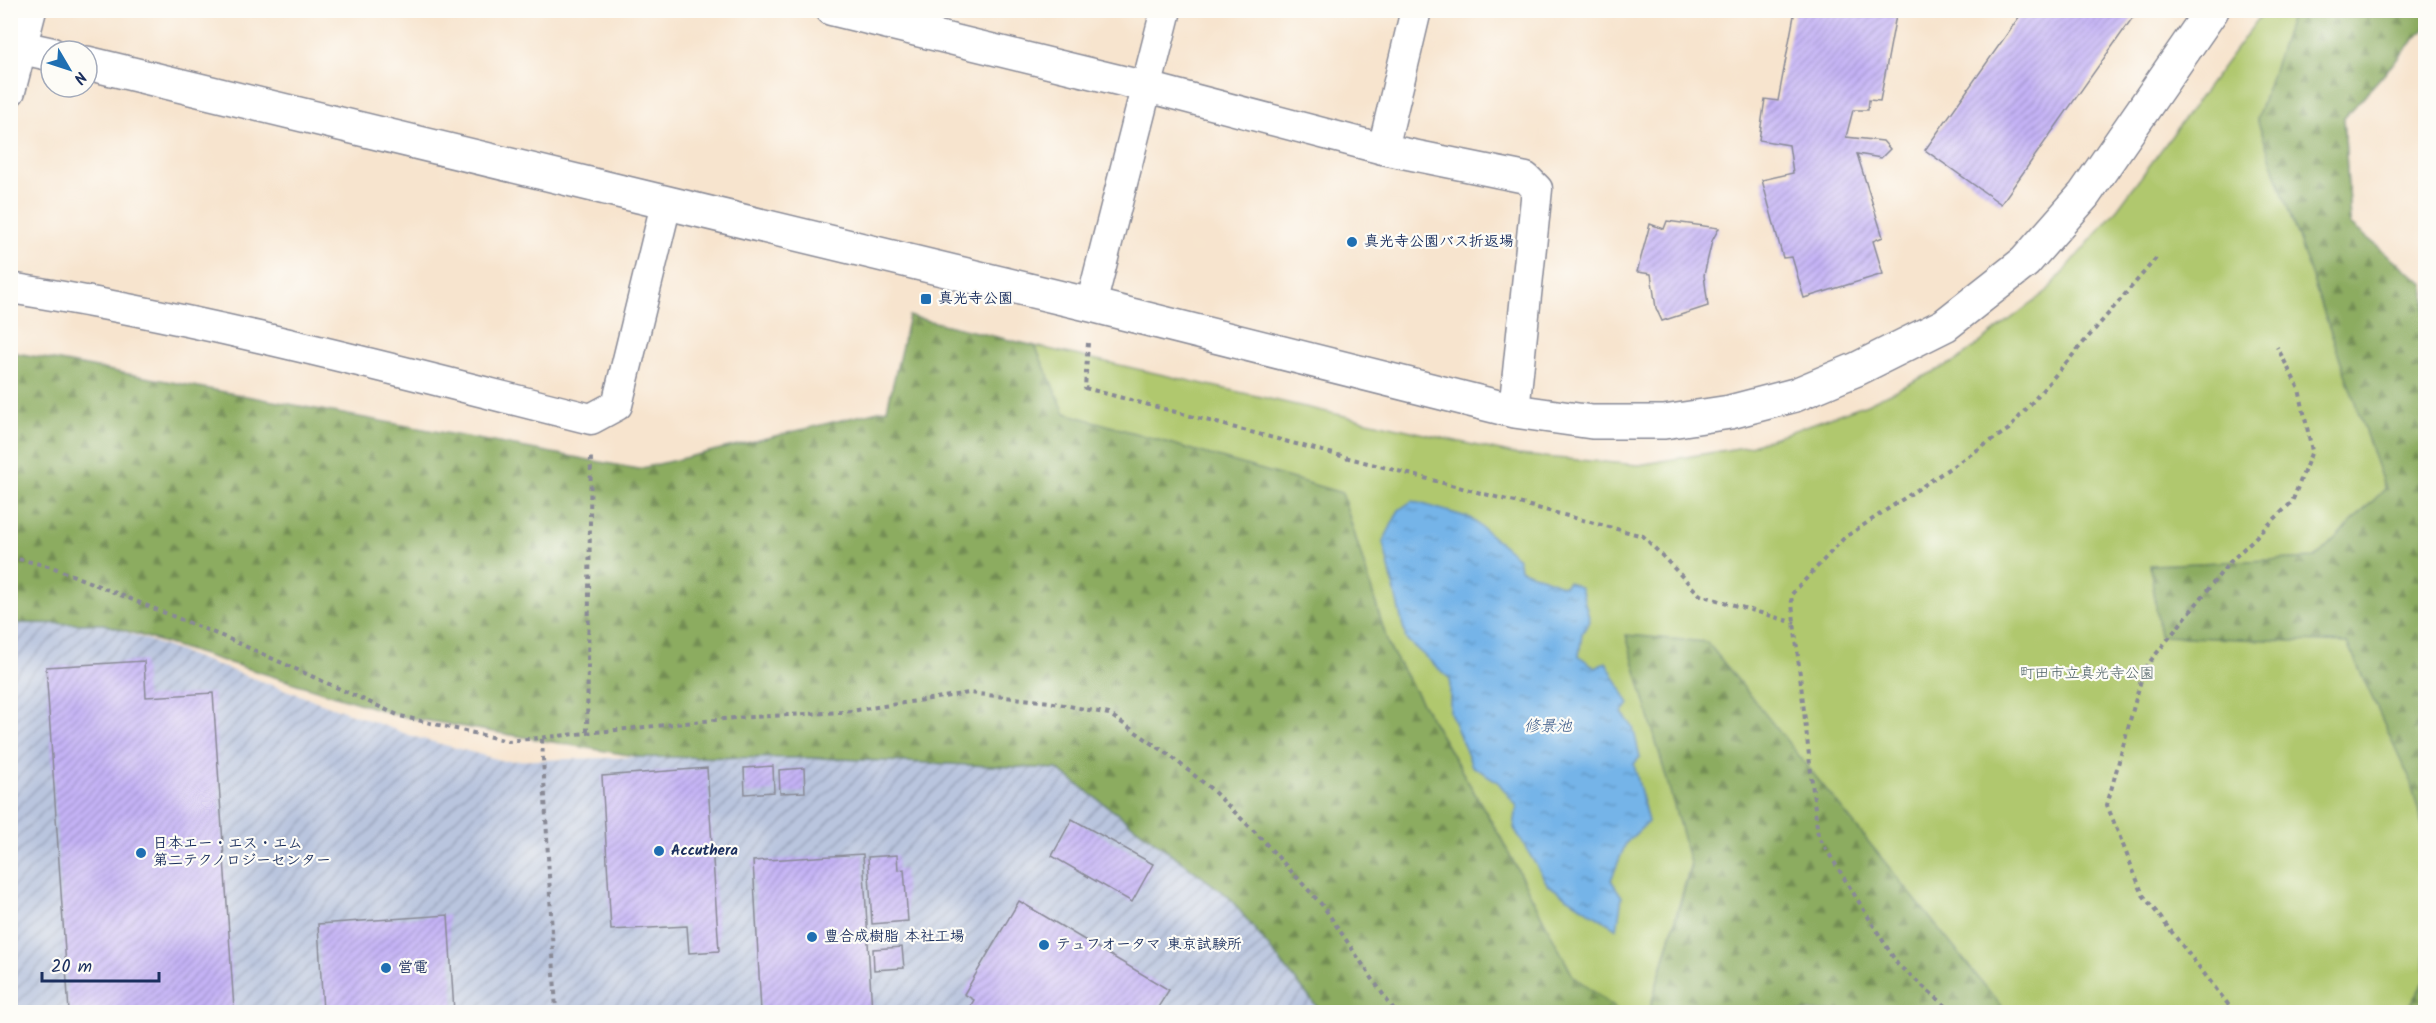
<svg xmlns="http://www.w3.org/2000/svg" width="2436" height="1023" font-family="Kalam,'Klee One',sans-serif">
	<defs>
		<pattern id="industrial-furrows" width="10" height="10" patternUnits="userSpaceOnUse" patternTransform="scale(1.5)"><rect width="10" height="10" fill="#b9c5de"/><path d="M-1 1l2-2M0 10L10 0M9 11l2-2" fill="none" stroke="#96a0b7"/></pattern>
		<pattern id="forest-firs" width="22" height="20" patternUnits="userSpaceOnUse" patternTransform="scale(1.5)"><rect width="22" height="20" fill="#8cac61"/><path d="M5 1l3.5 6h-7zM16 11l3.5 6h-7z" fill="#728c53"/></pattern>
		<pattern id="water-ripples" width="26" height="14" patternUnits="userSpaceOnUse" patternTransform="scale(1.5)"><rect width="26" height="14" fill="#75b4e8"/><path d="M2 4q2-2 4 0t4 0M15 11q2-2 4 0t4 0" fill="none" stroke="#5f93bf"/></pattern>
		<pattern id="building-hatch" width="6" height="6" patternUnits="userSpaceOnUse" patternTransform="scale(1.5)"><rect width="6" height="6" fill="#c5b3f6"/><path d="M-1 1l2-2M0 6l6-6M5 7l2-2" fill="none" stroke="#9f92ca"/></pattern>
	</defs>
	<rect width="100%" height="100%" fill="#fdfcf7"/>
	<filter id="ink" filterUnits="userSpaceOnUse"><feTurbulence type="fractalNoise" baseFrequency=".0167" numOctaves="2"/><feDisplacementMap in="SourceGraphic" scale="12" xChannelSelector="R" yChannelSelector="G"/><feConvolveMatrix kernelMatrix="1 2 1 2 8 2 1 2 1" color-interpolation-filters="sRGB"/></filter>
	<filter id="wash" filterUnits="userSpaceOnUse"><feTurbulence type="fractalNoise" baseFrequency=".008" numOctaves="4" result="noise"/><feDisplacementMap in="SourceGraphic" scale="24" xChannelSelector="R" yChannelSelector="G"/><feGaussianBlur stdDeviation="1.35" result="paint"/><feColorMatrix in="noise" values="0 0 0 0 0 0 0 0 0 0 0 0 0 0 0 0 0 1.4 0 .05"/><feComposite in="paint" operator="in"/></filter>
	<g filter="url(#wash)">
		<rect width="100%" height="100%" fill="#f7e4ce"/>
		<polygon fill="url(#industrial-furrows)" points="11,623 104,624 415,737 504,761 640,757 818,758 1057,769 1228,896 1321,1012 11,1012"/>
		<polygon fill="#b0c86e" stroke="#667c66" stroke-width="1.5" points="2264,11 2425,11 2425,28 2344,118 2350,224 2425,285 2425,1012 1855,1012 1690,866 1649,1012 1620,1012 1573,976 1501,838 1389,647 1342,493 1064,413 1035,346 1518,455 1639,465 1750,446 1867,404 1956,361 2047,291 2118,208"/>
		<g fill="url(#forest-firs)" stroke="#546e60" stroke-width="1.5">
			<polygon points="2298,10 2425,11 2425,28 2344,118 2350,224 2425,285 2425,834 2410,780 2347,643 2160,636 2150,565 2315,558 2385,489 2257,119 2291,16"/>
			<polygon points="909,316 1035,346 1065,413 1342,493 1389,647 1501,838 1573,976 1620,1012 1321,1012 1228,896 1057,769 818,758 640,757 400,716 104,624 11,623 11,352 638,469 887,409"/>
			<polygon points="1626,635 1707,642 2006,1012 1649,1012 1691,866"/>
			<polygon points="2425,981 2425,1012 2406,1012"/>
		</g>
		<polygon fill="url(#water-ripples)" stroke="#4872a3" stroke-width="1.5" points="1412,501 1470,518 1518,558 1520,569 1564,586 1568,582 1581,588 1590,621 1582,633 1579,656 1596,668 1606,662 1629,704 1622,713 1633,727 1640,757 1634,764 1648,822 1626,843 1611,880 1622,897 1617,929 1548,885 1514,828 1517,806 1497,781 1472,766 1450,712 1450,679 1406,639 1383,542 1399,510"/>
		<g id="blocks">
			<g fill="url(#building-hatch)">
				<polygon points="1795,10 1897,10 1880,101 1869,100 1868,110 1853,110 1846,137 1883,141 1890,149 1881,158 1857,154 1883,237 1873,241 1883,274 1804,298 1792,257 1783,258 1762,180 1793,173 1789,145 1759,140 1765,99 1778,101"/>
				<polygon points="2024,10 2138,10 2001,204 1925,150"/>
				<polygon points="1667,221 1719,228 1712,241 1704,275 1708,306 1662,321 1656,308 1651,274 1637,272 1650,224 1664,229"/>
				<polygon points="144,661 146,697 213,693 234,1009 186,1012 69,1012 46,667"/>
				<polygon points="773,766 774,792 745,794 744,768"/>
				<polygon points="707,768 719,951 689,953 687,926 611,930 602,776"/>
				<polygon points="804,768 805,792 780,793 779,770"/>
				<polygon points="1072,819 1153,864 1132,902 1052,856"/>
				<polygon points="863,854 872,1012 761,1012 753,861"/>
				<polygon points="897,855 898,870 904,869 908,921 872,924 868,857"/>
				<polygon points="1019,901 1169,990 1155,1012 967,1012 974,1000 964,994"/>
				<polygon points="448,915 454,1012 323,1012 318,924"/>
				<polygon points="10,940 14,967 10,967"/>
				<polygon points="902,947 904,968 874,970 873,949"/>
			</g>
		</g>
	</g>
	<g filter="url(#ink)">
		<use href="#blocks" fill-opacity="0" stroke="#898a96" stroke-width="1.5"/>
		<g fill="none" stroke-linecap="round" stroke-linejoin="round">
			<defs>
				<g id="minor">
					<polyline points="831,10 1147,87 1383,149 1526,178 1537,189 1514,411"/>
					<polyline points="10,91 31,10"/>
					<polyline points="1383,149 1416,10"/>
					<path d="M10,288C207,319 399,371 591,419L617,405L666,204"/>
					<polyline points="1091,305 1166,10"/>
				</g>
				<g id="tertiary">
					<polyline points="10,45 51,54"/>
					<polyline points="87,63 1091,305 1514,411 1592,422 1664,422 1730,412 1795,395 1857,369 1945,325 2025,262 2084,195 2212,10"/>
				</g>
			</defs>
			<use href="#minor" stroke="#898a96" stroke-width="33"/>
			<use href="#tertiary" stroke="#898a96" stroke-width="36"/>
			<g stroke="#898a96" stroke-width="4" stroke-dasharray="4.5 4.5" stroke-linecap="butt">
				<polyline points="1088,343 1085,388 1643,536 1700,595 1795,623"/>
				<polyline points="10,557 52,567 229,639 400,716 508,741 734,718 844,712 969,693 1049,702 1109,714 1168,754 1210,788 1257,834 1323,906 1395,1012"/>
				<polyline points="587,732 591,453"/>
				<polyline points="542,739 556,1012"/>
				<polyline points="1953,1012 1898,965 1818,836 1791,595 1844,538 2009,429 2158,256"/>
				<polyline points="2234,1012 2143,895 2107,805 2144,669 2230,562 2292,502 2312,451 2299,389 2277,347"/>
			</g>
			<use href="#minor" stroke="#fff" stroke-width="30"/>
			<use href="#tertiary" stroke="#fff" stroke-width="33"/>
		</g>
	</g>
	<g fill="#1f6fb2" stroke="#fdfcf7" stroke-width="2">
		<circle cx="1352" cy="242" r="6"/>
		<rect x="920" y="293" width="12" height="12" rx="3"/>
		<circle cx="659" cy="851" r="6"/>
		<circle cx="141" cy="853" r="6"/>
		<circle cx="812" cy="937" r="6"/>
		<circle cx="1044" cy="945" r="6"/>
		<circle cx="386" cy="968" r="6"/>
	</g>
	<g text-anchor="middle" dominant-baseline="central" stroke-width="4.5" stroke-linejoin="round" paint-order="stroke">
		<g font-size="15" font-weight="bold" fill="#1b2f5e" stroke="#fdfcf7" text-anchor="start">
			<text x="1364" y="242">真光寺公園バス折返場</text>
			<text x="938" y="299">真光寺公園</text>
			<text x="153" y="844">日本エー・エス・エム<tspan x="153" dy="17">第二テクノロジーセンター</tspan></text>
			<text x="671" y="851">Accuthera</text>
			<text x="824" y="937">豊合成樹脂 本社工場</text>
			<text x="1056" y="945">テュフオータマ 東京試験所</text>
			<text x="398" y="968">営電</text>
		</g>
		<g font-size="15" fill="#485d63" stroke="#fdfcf7">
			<text x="2087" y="674">町田市立真光寺公園</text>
		</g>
		<g font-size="16" font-style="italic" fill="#365787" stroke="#fdfcf7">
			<text x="1548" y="726">修景池</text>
		</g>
	</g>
	<rect width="2436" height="1023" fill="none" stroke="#fdfcf7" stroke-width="36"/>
	<g transform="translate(69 69) rotate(129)"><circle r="28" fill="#fdfcf7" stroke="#a3aaba" stroke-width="1.5"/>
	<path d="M0-4.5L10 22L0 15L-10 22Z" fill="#1f6fb2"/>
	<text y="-9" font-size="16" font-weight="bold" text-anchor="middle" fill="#1b2f5e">N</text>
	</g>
	<path d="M42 972v9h117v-9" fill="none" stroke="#1b2f5e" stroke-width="3"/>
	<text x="51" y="972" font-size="18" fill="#1b2f5e" stroke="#fdfcf7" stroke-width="4.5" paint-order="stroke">20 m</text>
</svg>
